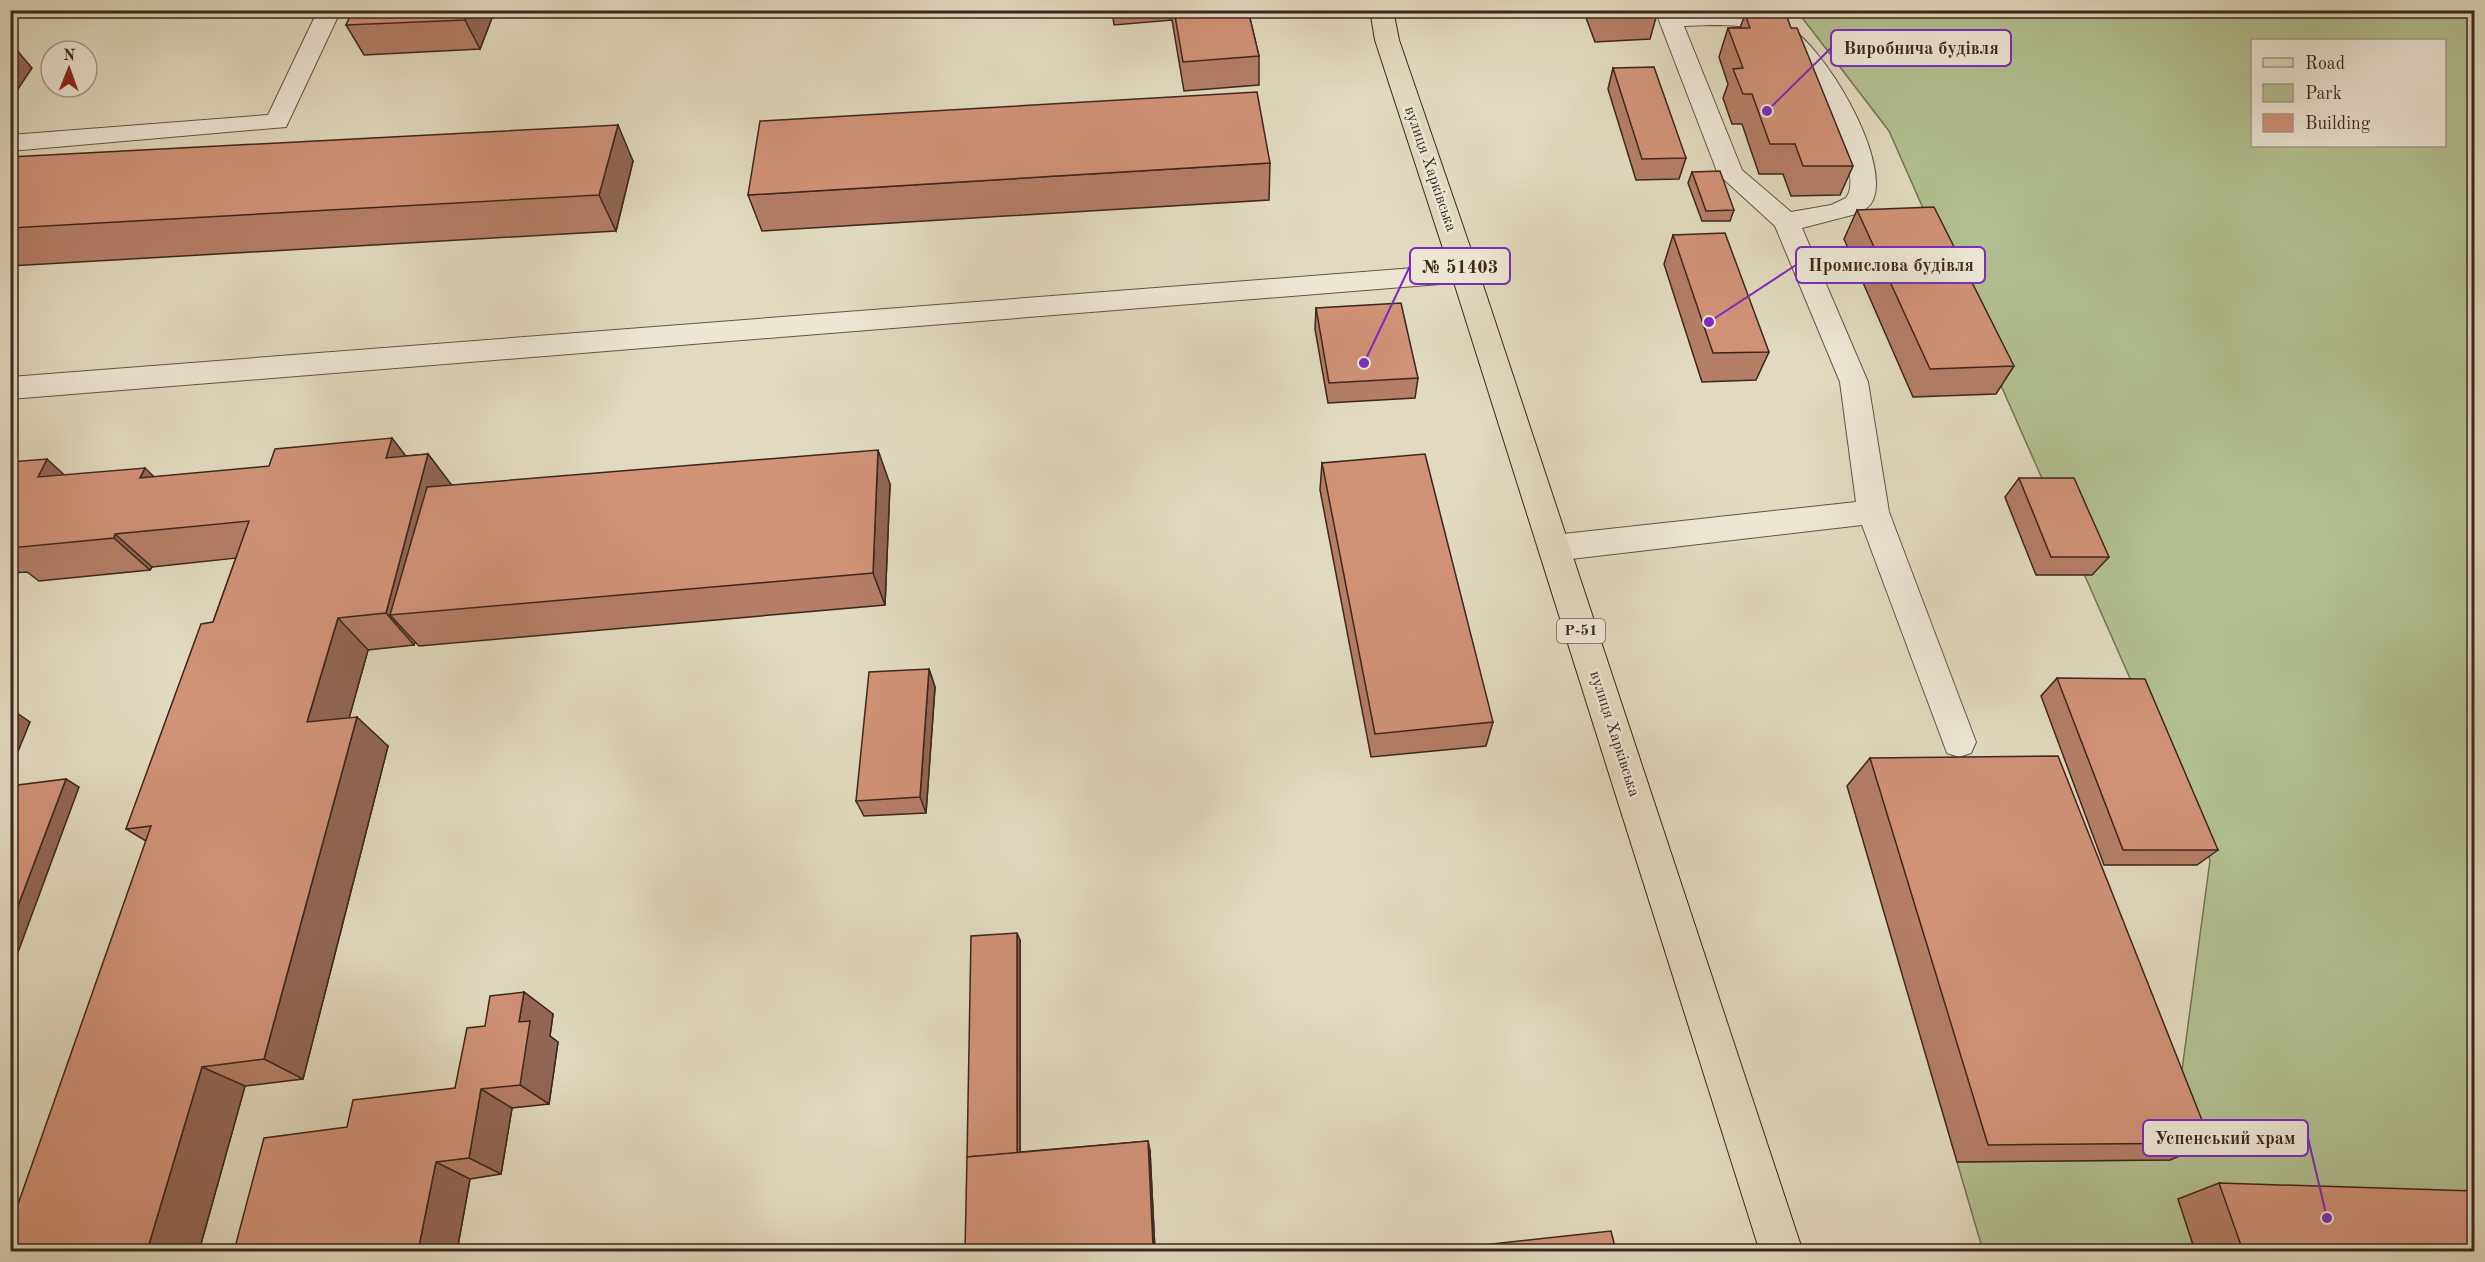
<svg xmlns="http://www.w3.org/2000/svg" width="2485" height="1262" font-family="'Old Standard TT',serif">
	<rect width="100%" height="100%" fill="#e1dabe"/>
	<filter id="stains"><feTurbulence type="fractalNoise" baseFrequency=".00333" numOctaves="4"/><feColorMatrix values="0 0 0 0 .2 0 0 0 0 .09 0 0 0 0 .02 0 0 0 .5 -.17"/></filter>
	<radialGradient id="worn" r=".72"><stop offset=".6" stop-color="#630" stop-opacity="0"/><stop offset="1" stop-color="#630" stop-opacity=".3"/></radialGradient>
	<path fill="#b2c091" stroke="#787356" stroke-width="1.5" fill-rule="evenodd" d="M1797,11H2474V1251H1983L1957,1162L2170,1160L2210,860L1889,131ZM2252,40H2444V146H2252Z"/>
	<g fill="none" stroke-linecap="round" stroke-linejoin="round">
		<defs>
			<g id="minor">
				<polygon points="318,10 341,10 286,127 10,151 10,135 268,115"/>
				<path d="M1655,10C1694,10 1747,6 1784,24C1823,43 1891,158 1873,200C1870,207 1863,211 1856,214L1802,228L1868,382L1889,512L1976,742L1971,753L1959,757L1947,753L1862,525L1554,561L1543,557L1538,548L1543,539L1554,535L1856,502L1840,382L1775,226L1718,174ZM1711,25C1731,25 1751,25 1770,35C1787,44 1801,62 1811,78C1826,99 1863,176 1846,198L1831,205L1791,212L1742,170L1684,26Z"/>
				<polygon points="1465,264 1475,266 1479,273 1475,280 1465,282 10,399 10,377"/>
			</g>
			<polygon id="major" points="1370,10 1393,10 1399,40 1479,273 1803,1252 1760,1252 1451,273 1375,40"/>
		</defs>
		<use href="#minor" stroke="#665344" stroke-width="2"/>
		<use href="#major" stroke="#3d261c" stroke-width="2"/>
		<use href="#minor" fill="#ece7d5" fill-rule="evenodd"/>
		<use href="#major" fill="#e1dabe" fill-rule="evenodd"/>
	</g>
	<g fill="#b47e67" stroke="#3d261c" stroke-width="1.5">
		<polygon points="495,10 480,49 364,55 346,25"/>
		<polygon points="1112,10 1248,10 1259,56 1259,85 1184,91 1172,20 1114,25"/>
		<polygon points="1586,10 1658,10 1650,39 1595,42 1585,15"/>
		<polygon points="1745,14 1853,166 1840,195 1791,196 1783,174 1759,174 1742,124 1732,124 1723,98 1728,84 1719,57 1728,28 1740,28"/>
		<polygon points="1613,68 1686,158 1679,179 1636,180 1608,89"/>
		<polygon points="10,157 633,161 616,231 10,266"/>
		<polygon points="1270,163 1269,200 762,231 748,195"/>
		<polygon points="1692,172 1734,210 1730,221 1702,221 1688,183"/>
		<polygon points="1857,210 2014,366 1996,394 1913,397 1844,239"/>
		<polygon points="1673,235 1769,352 1756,380 1702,382 1664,264"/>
		<polygon points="1316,308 1418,378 1415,398 1328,403 1315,329"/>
		<polygon points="428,454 451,485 890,484 885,605 419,646 415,642 414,645 368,650 349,718 388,746 303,1079 245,1086 199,1251 146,841 126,829 213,622 236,558 152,567 150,570 39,581 27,572 10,573 10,462 65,475 154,477"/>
		<polygon points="1322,463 1493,722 1486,746 1371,757 1320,490"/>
		<polygon points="2019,478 2109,557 2092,575 2036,575 2005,497"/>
		<polygon points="929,669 935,687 926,813 864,816 856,801"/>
		<polygon points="2057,678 2218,850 2197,865 2104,865 2041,696"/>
		<polygon points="1870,758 2211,1143 2170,1160 1957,1162 1847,786"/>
		<polygon points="1020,940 1020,1152 1148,1141 1150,1151 1155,1251 965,1251"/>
		<polygon points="524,992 553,1014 550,1036 558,1042 549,1104 512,1108 501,1174 470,1179 457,1251 234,1251 347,1127 455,1088 485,1026"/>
		<polygon points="2219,1183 2475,1251 2195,1251 2178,1199"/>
	</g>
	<g fill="#926654" stroke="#3d261c" stroke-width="1.5">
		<polygon points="469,10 495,10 480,49 465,20"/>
		<polygon points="10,42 32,68 10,101"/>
		<polygon points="618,125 633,161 616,231 599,195"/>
		<polygon points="392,438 418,472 386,458"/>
		<polygon points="878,450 890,484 885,605 873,573"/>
		<polygon points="428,454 454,488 390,615 415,642 414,645 386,613"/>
		<polygon points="47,459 84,493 38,477"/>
		<polygon points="145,468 179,501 140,478"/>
		<polygon points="115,534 152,567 150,570 114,538"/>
		<polygon points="338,618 368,650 340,751 307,722"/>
		<polygon points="929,669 935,687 926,813 920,797"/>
		<polygon points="17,713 30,722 10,771 10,729"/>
		<polygon points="357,717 388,746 303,1079 264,1059"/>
		<polygon points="66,779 79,787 10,974 10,927"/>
		<polygon points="1017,933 1020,940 1020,1159 1017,1154"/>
		<polygon points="524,992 553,1014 550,1036 558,1042 549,1104 520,1085 519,1022"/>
		<polygon points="202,1067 245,1086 199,1251 147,1251"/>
		<polygon points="481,1089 512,1108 501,1174 469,1158"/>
		<polygon points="1148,1141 1150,1151 1155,1251 1153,1246"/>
		<polygon points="436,1162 470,1179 457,1251 418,1251"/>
	</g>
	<g fill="#d19278" stroke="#3d261c" stroke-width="1.5">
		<polygon points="353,10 469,10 465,20 346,25"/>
		<polygon points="1113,10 1157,10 1113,14"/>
		<polygon points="1174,10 1248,10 1259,56 1183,62"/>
		<polygon points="1601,10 1641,10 1602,12"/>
		<polygon points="1745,14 1786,14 1791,28 1797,28 1853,166 1803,166 1795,144 1770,144 1752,94 1743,94 1733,69 1743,68 1728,28 1750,28"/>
		<polygon points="1654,67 1686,158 1642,159 1613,68"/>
		<polygon points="1257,92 1270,163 748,195 760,121"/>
		<polygon points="618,125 599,195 10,228 10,157"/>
		<polygon points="1720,171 1734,210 1706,211 1692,172"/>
		<polygon points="1934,207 2014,366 1930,369 1857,210"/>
		<polygon points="1725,233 1769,352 1713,353 1673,235"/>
		<polygon points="1401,303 1418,378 1329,383 1316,308"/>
		<polygon points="392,438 386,458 428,454 386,613 338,618 307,722 357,717 264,1059 202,1067 147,1251 10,1251 10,1227 151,826 126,829 201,624 213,622 249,521 115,534 114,538 10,548 10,462 47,459 38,477 145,468 140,478 269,466 275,449"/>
		<polygon points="878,450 873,573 390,615 427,487"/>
		<polygon points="1425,454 1493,722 1375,734 1322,463"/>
		<polygon points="2019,478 2074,478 2109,557 2051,557"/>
		<polygon points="929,669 920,797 856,801 869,672"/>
		<polygon points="2057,678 2145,679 2218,850 2123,850"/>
		<polygon points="17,713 10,729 10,714"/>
		<polygon points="2058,756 2211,1143 1988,1145 1870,758"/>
		<polygon points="66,779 10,927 10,786"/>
		<polygon points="1017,933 1017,1153 967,1157 967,1158 971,936"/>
		<polygon points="524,992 519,1022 530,1021 520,1085 481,1089 469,1158 436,1162 418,1251 234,1251 264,1138 347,1127 353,1100 455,1088 467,1028 485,1026 490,996"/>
		<polygon points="1148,1141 1153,1246 1101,1251 965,1251 967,1157"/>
		<polygon points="2219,1183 2475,1191 2475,1251 2243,1251"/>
		<polygon points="1611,1231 1616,1251 1428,1251"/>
	</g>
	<g text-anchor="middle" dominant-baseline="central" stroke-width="5" stroke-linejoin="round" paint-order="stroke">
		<rect fill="#ece7d5" stroke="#726054" stroke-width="1.5" x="1557" y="619" width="48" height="24" rx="4.5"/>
		<g font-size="15" font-weight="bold" fill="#3d261c">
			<text x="1581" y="631">Р-51</text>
		</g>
		<g font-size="16" fill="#3d261c" stroke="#ece7d5">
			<text transform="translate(1430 169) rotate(71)">вулиця Харківська</text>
			<text transform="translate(1614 734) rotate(72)">вулиця Харківська</text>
		</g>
	</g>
	<path fill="none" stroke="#7b2cbf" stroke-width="2" d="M1767 111L1831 48M1709 322L1796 265M1364 363L1410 266M2327 1218L2308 1138"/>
	<g fill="#7b2cbf" stroke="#ece7d5" stroke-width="2">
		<circle cx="1767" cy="111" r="6"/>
		<circle cx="1709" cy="322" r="6"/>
		<circle cx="1364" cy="363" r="6"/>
		<circle cx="2327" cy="1218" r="6"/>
	</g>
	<g fill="#ece7d5" stroke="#7b2cbf" stroke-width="2">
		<rect x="1831" y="30" width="180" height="36" rx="6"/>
		<rect x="1796" y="247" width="189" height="36" rx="6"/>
		<rect x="1410" y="248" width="100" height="36" rx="6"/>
		<rect x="2143" y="1120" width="165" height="36" rx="6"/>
	</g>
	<g font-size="18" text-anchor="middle" font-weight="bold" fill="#3d261c">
		<text x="1921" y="54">Виробнича будівля</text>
		<text x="1891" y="271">Промислова будівля</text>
		<text x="1460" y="273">№ 51403</text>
		<text x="2225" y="1144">Успенський храм</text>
	</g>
	<rect width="2485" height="1262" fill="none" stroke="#e1dabe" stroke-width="36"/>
	<rect x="12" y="12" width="2461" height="1238" fill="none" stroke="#3d261c" stroke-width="3"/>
	<rect x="18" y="18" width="2449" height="1226" fill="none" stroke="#3d261c" stroke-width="1.5"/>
	<rect x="2251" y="39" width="195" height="108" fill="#ece7d5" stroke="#a69a8b" stroke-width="1.5"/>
	<rect x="2263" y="58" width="30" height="9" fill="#e1dabe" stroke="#a69a8b" stroke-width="1.5"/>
	<text x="2305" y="69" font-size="18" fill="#3d261c">Road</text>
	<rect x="2263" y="84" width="30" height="18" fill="#b2c091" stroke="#a69a8b" stroke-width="1.5"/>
	<text x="2305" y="99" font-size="18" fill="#3d261c">Park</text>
	<rect x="2263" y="114" width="30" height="18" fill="#d19278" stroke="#a69a8b" stroke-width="1.5"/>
	<text x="2305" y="129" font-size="18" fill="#3d261c">Building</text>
	<g transform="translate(69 69) rotate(1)"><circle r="28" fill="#ece7d5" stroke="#a69a8b" stroke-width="1.5"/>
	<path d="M0-4.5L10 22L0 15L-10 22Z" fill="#8f2418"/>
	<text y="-9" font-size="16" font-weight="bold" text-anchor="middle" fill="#3d261c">N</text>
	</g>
	<rect width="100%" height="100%" filter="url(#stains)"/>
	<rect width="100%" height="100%" fill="url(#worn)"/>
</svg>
